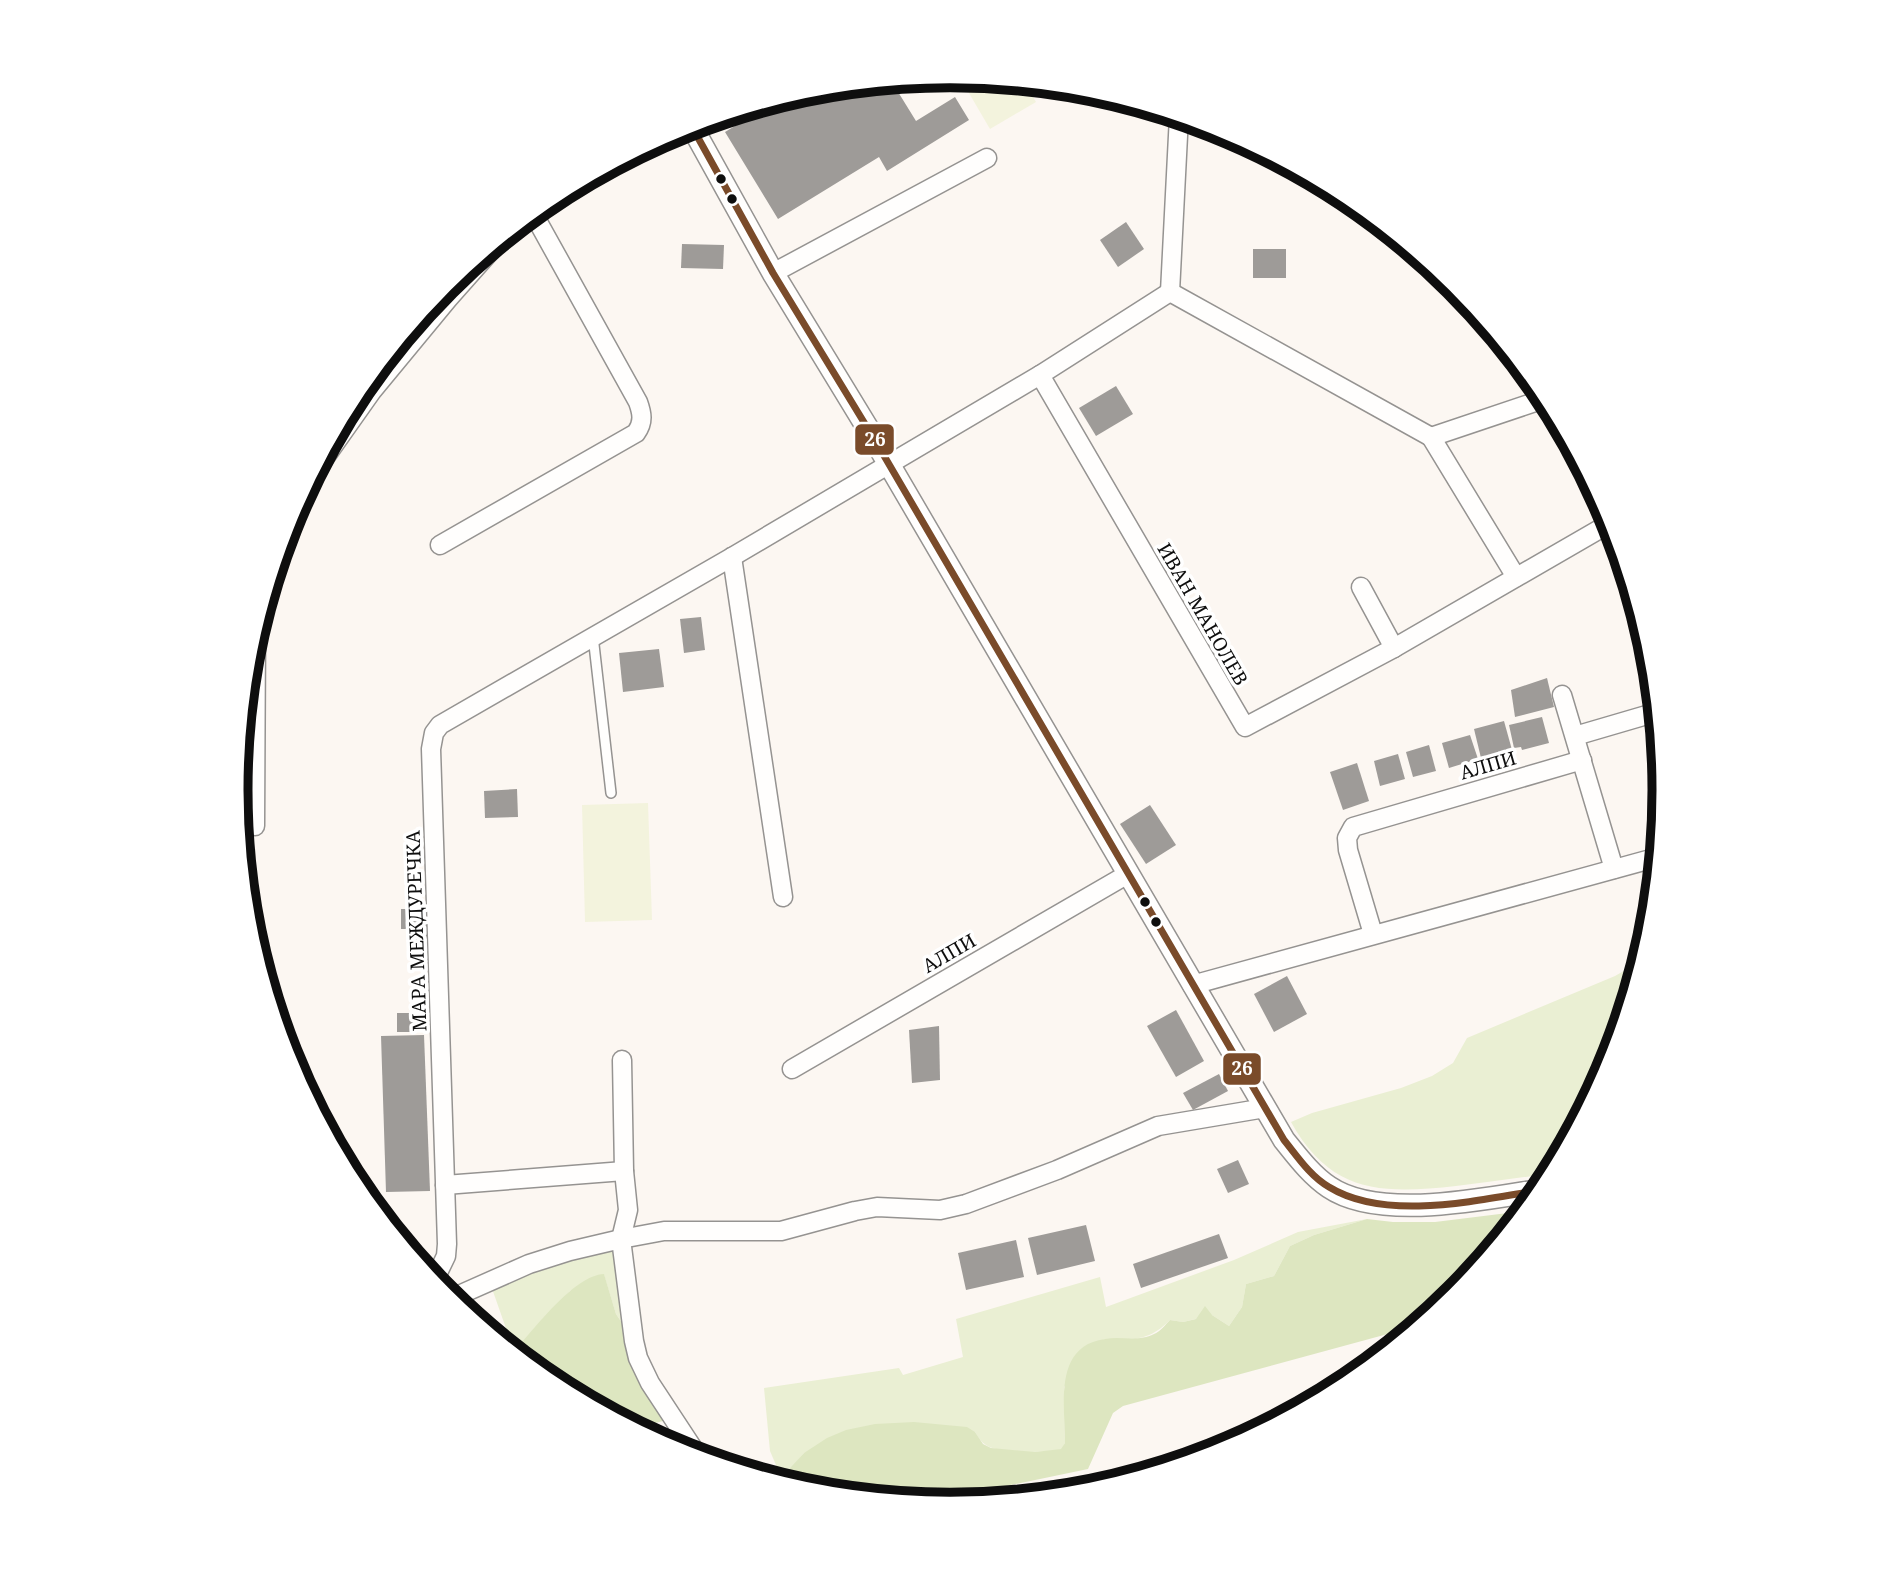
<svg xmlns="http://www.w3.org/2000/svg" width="1901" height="1579" font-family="'Noto Serif',serif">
	<rect width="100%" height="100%" fill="#fcf7f2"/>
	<g fill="#eaefd3">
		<path d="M1641,961L1610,1063L1552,1173C1520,1178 1488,1182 1456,1186C1382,1194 1331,1194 1291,1122L1312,1113L1401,1088L1432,1076L1453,1063L1467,1038L1615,976Z"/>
		<path d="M1367,1219L1314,1235L1290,1246L1274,1276L1246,1284L1242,1307L1229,1326L1212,1315L1183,1322L1170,1320C1148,1342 1134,1339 1104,1339L1064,1387L1065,1443L1062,1449C1047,1453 999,1454 986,1445C981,1442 978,1437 975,1432L804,1453L782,1479L770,1451L764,1388L899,1368L903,1375L963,1357L956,1319L1100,1277L1106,1307L1234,1260L1298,1232Z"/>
		<polygon points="621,1239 634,1341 616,1314 604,1275 570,1291 514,1351 489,1280"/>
	</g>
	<g fill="#dde6c0">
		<path d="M1524,1211L1455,1295L1417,1326L1123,1406L1113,1413L1088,1469L929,1502L811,1490L779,1480L804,1453L827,1438L846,1430L875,1424L914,1422L967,1427L975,1432L983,1444L991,1448L1035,1452L1061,1449L1065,1443C1065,1405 1053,1346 1105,1339C1121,1336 1139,1342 1154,1334C1160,1332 1166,1324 1170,1320L1183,1322L1196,1319L1205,1306L1212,1315L1229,1326L1242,1307L1246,1284L1274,1276L1290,1246L1314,1235L1367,1219L1393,1222H1435Z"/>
		<path d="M604,1274L616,1314L634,1341L674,1418L637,1428L553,1383L514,1351C534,1330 574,1275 604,1274Z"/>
	</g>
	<g fill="#f3f3dd">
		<polygon points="959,76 1025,83 1036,102 990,129"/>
		<polygon points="648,803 652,920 585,922 582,805"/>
	</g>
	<g fill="#9e9b98">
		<polygon points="907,80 895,87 916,121 955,97 969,120 887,171 879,157 778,219 725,132 780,99 812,89"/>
		<polygon points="1126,222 1144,249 1118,267 1100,240"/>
		<polygon points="682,244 724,245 723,269 681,268"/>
		<rect x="1253" y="249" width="33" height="29"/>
		<polygon points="1116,386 1133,414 1096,436 1079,408"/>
		<polygon points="701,617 705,650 684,653 680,619"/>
		<polygon points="659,649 664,687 623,692 619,653"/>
		<polygon points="1547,678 1554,707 1515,717 1511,690"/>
		<polygon points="1542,717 1549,743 1522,750 1521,747 1514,748 1509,725"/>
		<polygon points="1504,721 1512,750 1481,758 1474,729"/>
		<polygon points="1470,735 1478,759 1449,768 1442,743"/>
		<polygon points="1429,745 1436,771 1413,777 1406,752"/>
		<polygon points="1398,754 1405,779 1380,786 1374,761"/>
		<polygon points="1357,763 1369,801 1343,810 1330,772"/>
		<polygon points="517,789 518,817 485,818 484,791"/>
		<polygon points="1150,805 1176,845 1146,864 1120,824"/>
		<polygon points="401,909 428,909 428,950 407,950 407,929 401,929"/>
		<polygon points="1287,976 1307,1014 1274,1032 1254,994"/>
		<polygon points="1176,1010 1204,1061 1176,1077 1147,1026"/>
		<polygon points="397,1013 427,1013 428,1032 397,1032"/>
		<polygon points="939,1026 940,1080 912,1083 909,1030"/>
		<polygon points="424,1035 430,1191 386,1192 381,1036"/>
		<polygon points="1219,1074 1228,1091 1193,1110 1183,1093"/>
		<polygon points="1238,1160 1249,1184 1228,1193 1217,1169"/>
		<polygon points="1086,1225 1095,1261 1037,1275 1028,1238"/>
		<polygon points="1219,1234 1228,1258 1141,1288 1133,1264"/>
		<polygon points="1016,1240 1024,1277 966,1290 958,1253"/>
	</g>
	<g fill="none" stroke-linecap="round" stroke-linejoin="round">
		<defs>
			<polyline id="service" points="593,636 611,793"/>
			<g id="minor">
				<polyline points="773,273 987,158"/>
				<polyline points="1170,292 1431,437 1547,398"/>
				<polyline points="1170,292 1179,116"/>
				<polyline points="1040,375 1245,727 1394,648 1612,522"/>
				<polyline points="1431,437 1516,577"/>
				<polyline points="314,473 372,391 448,299 503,237"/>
				<path d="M440,545L636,433C644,422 642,413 638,402L533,213"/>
				<polyline points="732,557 783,897"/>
				<polyline points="1361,587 1394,648"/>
				<polyline points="1562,695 1614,869"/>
				<polyline points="1575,736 1657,712"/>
				<polyline points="255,826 256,630"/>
				<polyline points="1373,934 1348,850 1347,838 1353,827 1582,760"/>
				<polyline points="1192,985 1658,857"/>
				<polyline points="622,1060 624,1171 628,1210 621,1239 634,1341 638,1358 650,1383 698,1456"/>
				<polyline points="792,1069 1128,874"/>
				<polyline points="445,1185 624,1171"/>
				<polyline points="434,1281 446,1256 447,1244 431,749 434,733 440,725 732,557 1040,375 1170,292"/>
				<polyline points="450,1299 529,1264 570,1251 621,1239 664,1231 781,1231 855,1211 877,1207 940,1210 966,1204 1057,1170 1158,1126 1265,1108"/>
			</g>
			<path id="tertiary" d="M691,125L773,273L876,442L1284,1140C1297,1156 1311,1175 1329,1187C1379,1221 1484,1199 1541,1190"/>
		</defs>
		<use href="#service" stroke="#959391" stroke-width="12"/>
		<use href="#minor" stroke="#959391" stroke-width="21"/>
		<use href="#tertiary" stroke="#959391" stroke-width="24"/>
		<use href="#service" stroke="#fffefd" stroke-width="9"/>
		<use href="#minor" stroke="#fffefd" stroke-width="18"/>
		<use href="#tertiary" stroke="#fffefd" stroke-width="21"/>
		<defs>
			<path id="bus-1" d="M691,125L773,273L876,442L1284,1140C1297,1156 1310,1176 1329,1187C1386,1222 1478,1200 1541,1190"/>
		</defs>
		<use href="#bus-1" stroke="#fff" stroke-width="12"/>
		<use href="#bus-1" stroke="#7a4b2a" stroke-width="7"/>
	</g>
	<g fill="#0e0e0e" stroke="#fff" stroke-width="2.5">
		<circle cx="721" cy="179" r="6"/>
		<circle cx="732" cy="199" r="6"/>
		<circle cx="1145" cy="902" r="6"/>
		<circle cx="1156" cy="922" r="6"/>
	</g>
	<g text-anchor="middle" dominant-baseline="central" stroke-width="7" stroke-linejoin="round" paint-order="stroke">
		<g font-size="19" fill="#0e0e0e" stroke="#fff">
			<text transform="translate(1203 614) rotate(60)">ИВАН МАНОЛЕВ</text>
			<text transform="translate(1488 765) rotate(-16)">АЛПИ</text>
			<text transform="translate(416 931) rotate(-92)">МАРА МЕЖДУРЕЧКА</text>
			<text transform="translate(949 953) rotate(-30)">АЛПИ</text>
		</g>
	</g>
	<path d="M0 0H1901V1579H0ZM248 790a702 702 0 1 1 1404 0a702 702 0 1 1-1404 0Z" fill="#fff" fill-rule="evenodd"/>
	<path fill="none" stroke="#0e0e0e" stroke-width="9" d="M248 790a702 702 0 1 1 1404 0a702 702 0 1 1-1404 0Z"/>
	<g stroke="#fff" stroke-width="2.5">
		<rect x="854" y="423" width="41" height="33" rx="7" fill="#7a4b2a"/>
		<rect x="1222" y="1052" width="40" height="34" rx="7" fill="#7a4b2a"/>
	</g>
	<g font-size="19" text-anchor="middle" font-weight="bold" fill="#fff">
		<text x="875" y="446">26</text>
		<text x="1242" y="1075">26</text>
	</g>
</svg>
